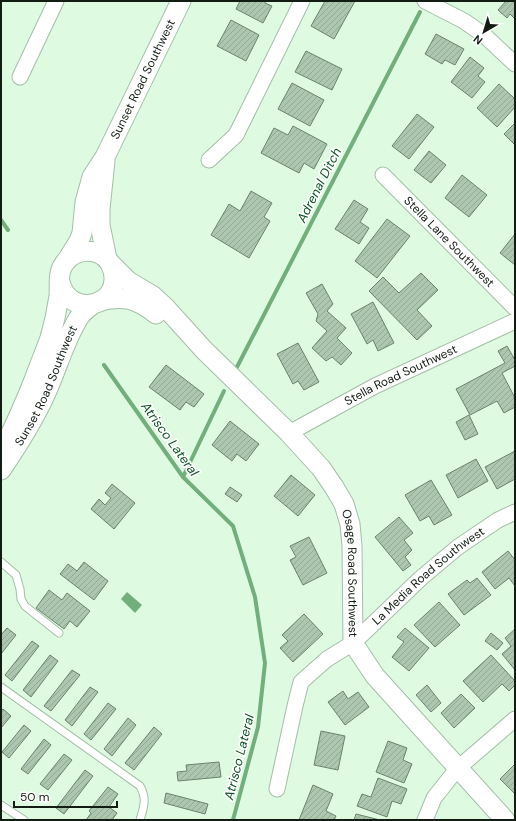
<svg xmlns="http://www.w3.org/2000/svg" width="516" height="821" font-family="'DM Sans',sans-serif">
	<defs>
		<pattern id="building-hatch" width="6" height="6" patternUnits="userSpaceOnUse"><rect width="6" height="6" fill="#acc7af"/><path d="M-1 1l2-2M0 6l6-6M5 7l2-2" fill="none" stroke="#93aa96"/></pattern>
	</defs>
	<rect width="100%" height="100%" fill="#defae1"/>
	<polygon fill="#72af7c" points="127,592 142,605 135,613 121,599"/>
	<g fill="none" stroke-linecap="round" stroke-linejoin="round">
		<g stroke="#72af7c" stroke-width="4">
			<polyline points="1,220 8,230"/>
			<polyline points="104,365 183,477 233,526 255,597 265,663 258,727 233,820"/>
			<polyline points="237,367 420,12"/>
			<polyline points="183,477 224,391"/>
		</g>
	</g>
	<g fill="url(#building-hatch)" stroke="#6a836d">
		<polygon points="240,1 265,1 265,3 272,6 263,23 236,9"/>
		<polygon points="325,1 355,1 334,39 311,26"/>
		<polygon points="506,1 515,1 515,19 510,14 507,18 498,10"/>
		<polygon points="231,20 259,35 246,61 217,46"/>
		<polygon points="436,34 464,49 455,65 445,60 442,64 425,54"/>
		<polygon points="306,51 342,69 332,90 295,72"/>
		<polygon points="470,57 484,68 478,76 485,82 472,98 451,82"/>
		<polygon points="292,83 324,100 310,126 278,109"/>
		<polygon points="499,84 515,99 515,107 497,127 477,108"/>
		<polygon points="417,114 434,127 409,159 392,146"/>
		<polygon points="515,123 515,145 504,134"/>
		<polygon points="293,126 327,144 314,169 304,163 299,173 261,153 274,128 288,135"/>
		<polygon points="429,151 446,165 431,183 414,170"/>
		<polygon points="462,175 487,195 469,217 445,198"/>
		<polygon points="251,191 272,203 264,217 270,221 249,258 211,235 229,204 240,211"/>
		<polygon points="354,200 368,209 360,222 369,228 359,244 335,229"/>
		<polygon points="387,219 410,236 377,278 355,261"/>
		<polygon points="515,234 515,265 500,253"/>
		<polygon points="421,273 438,290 417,310 432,326 417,340 369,291 383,277 399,293"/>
		<polygon points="322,284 333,304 327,311 346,328 337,338 352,353 341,365 332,357 326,361 312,348 327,331 316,321 318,314 306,293"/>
		<polygon points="373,302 394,343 378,351 373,340 367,344 351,314"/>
		<polygon points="298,343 319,382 304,390 298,381 293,384 277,354"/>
		<polygon points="507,346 515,360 515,366 502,373 515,398 515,407 504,413 497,401 470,415 456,389 505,363 498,351"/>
		<polygon points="166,365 204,394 194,407 186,402 180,410 149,387"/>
		<polygon points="469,415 478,434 465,440 456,422"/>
		<polygon points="230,421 259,444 246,461 237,454 232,461 212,445"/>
		<polygon points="515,451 515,479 497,489 485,467"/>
		<polygon points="476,459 488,481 458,498 446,475"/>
		<polygon points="291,475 315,495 298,516 274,496"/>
		<polygon points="431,480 452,515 434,525 429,516 420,521 405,495"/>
		<polygon points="112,484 135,503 114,529 91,509 99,499 105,505 111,498 105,493"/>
		<polygon points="230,487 242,495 237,502 225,494"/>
		<polygon points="399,517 413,533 404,540 412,550 405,557 411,565 403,571 375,537"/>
		<polygon points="309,537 327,573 303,585 290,560 296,557 290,546"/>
		<polygon points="508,551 515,560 515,586 509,578 495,589 482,572"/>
		<polygon points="84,562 108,581 94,600 60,574 68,564 77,571"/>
		<polygon points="477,578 491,595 464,615 448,594 467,580 470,583"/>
		<polygon points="49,590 62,600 67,593 90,611 77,627 70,621 64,629 36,608"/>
		<polygon points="439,602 460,625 435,647 414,625"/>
		<polygon points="304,614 323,634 293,662 280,648 288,641 282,635"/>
		<polygon points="7,628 16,635 1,654 1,635"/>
		<polygon points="405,628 429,648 409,671 392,657 404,642 397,637"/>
		<polygon points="515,629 515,670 502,654 511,646 505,638"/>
		<polygon points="491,633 503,643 497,650 485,641"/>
		<polygon points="32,641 39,646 12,681 5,675"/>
		<polygon points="50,655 58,661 31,697 23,690"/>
		<polygon points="491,655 515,681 515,685 509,691 502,684 483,702 463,681"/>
		<polygon points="72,670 80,675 51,711 44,706"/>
		<polygon points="427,685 441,703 431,712 416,695"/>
		<polygon points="90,687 98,692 72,726 65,720"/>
		<polygon points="343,691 348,699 358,692 369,707 345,725 328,702"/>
		<polygon points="461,694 475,708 454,728 441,713"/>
		<polygon points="108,703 116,709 91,740 84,734"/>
		<polygon points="3,709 11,716 1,728 1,711"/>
		<polygon points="128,718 136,725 112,756 104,749"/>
		<polygon points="24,725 31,731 9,758 2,752"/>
		<polygon points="154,727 162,734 134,770 125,763"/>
		<polygon points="321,731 345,736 338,770 314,765"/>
		<polygon points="44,739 51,745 28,774 21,769"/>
		<polygon points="388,741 407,748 403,760 412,764 404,783 376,772"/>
		<polygon points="64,754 72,760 48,790 40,784"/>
		<polygon points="219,762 221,777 178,781 177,772 187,771 186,765"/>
		<polygon points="515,764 515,794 500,779"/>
		<polygon points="85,770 93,776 64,814 56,808"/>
		<polygon points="378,778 407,789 401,804 392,801 387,817 357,806 362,794 371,797"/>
		<polygon points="313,785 333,794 326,811 336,816 334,820 299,820"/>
		<polygon points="108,787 118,794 109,807 117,813 112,820 86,820 91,813 89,811"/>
		<polygon points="166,793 208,804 205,814 164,803"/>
		<polygon points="356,814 380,820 354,820"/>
	</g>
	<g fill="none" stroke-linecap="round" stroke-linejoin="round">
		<defs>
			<g id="service">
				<polyline points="1,562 16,575 20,589 21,599 25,606 59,633"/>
				<path d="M1,687L140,786C147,799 144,806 140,820"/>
				<polyline points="1,805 24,820"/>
			</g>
			<g id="minor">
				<polyline points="425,1 464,21 484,35 515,64"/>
				<polyline points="20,77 56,1"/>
				<polyline points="209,160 236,135 302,1"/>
				<path id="s1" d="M383,175L515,308"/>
				<path id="s2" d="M289,433L375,386L515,321"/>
				<path id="s3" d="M277,789L295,706L301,682L327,659L353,643L421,578L458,547L498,520L515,512"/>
				<polyline points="425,820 434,798 457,769 515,719"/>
			</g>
			<g id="tertiary">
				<polyline points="105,161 100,209 100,225 107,259"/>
				<path id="s4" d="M69,257L79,241L82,233L85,202L92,177L105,157L181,1"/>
				<path id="s5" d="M110,263L128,281L153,296L166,308L204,350L289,433L321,468L334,487L344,504L350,524L352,546L353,643L375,676L505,820"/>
				<path d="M100,301C124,295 137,299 156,314"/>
				<path d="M1,452C14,429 24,405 34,380C39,366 45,352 50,338C54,324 57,310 59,296C60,286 57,273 64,264C76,245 107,247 113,271C122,307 69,319 60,282"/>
				<path id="s6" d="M1,470C18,445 34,420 46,393C57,369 64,342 78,319C81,313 87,309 93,304"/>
			</g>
		</defs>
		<use href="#service" stroke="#a4bfa7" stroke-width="9"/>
		<use href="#minor" stroke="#a4bfa7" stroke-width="17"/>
		<use href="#tertiary" stroke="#a4bfa7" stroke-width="21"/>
		<use href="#service" stroke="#fff" stroke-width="7"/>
		<use href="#minor" stroke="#fff" stroke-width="15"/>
		<use href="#tertiary" stroke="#fff" stroke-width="19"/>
	</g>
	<g text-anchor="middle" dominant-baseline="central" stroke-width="3.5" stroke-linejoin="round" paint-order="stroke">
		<g font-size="12" fill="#121c13" stroke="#fff">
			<text stroke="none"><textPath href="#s4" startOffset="195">Sunset Road Southwest</textPath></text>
			<text stroke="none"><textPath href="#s1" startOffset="94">Stella Lane Southwest</textPath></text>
			<text stroke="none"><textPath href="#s2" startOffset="126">Stella Road Southwest</textPath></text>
			<text stroke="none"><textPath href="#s6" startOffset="96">Sunset Road Southwest</textPath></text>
			<text stroke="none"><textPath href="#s5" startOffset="408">Osage Road Southwest</textPath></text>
			<text stroke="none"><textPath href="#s3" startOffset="276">La Media Road Southwest</textPath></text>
		</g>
		<g font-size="13" font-style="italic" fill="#0d5323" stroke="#fff">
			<text transform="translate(319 185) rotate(-63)">Adrenal Ditch</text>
			<text transform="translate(170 439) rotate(54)">Atrisco Lateral</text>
			<text transform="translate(239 757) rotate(-76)">Atrisco Lateral</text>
		</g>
	</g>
	<rect width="516" height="821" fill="none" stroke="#121c13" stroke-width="4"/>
	<g transform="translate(484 32) rotate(218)" stroke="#ffffff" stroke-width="3" paint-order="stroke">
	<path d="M0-3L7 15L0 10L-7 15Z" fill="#121c13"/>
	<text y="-6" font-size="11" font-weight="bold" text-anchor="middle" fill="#121c13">N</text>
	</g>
	<path d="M14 801v6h103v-6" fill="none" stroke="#121c13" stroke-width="2"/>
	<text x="20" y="801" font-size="12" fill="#121c13" stroke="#ffffff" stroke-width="3" paint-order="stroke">50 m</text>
</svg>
